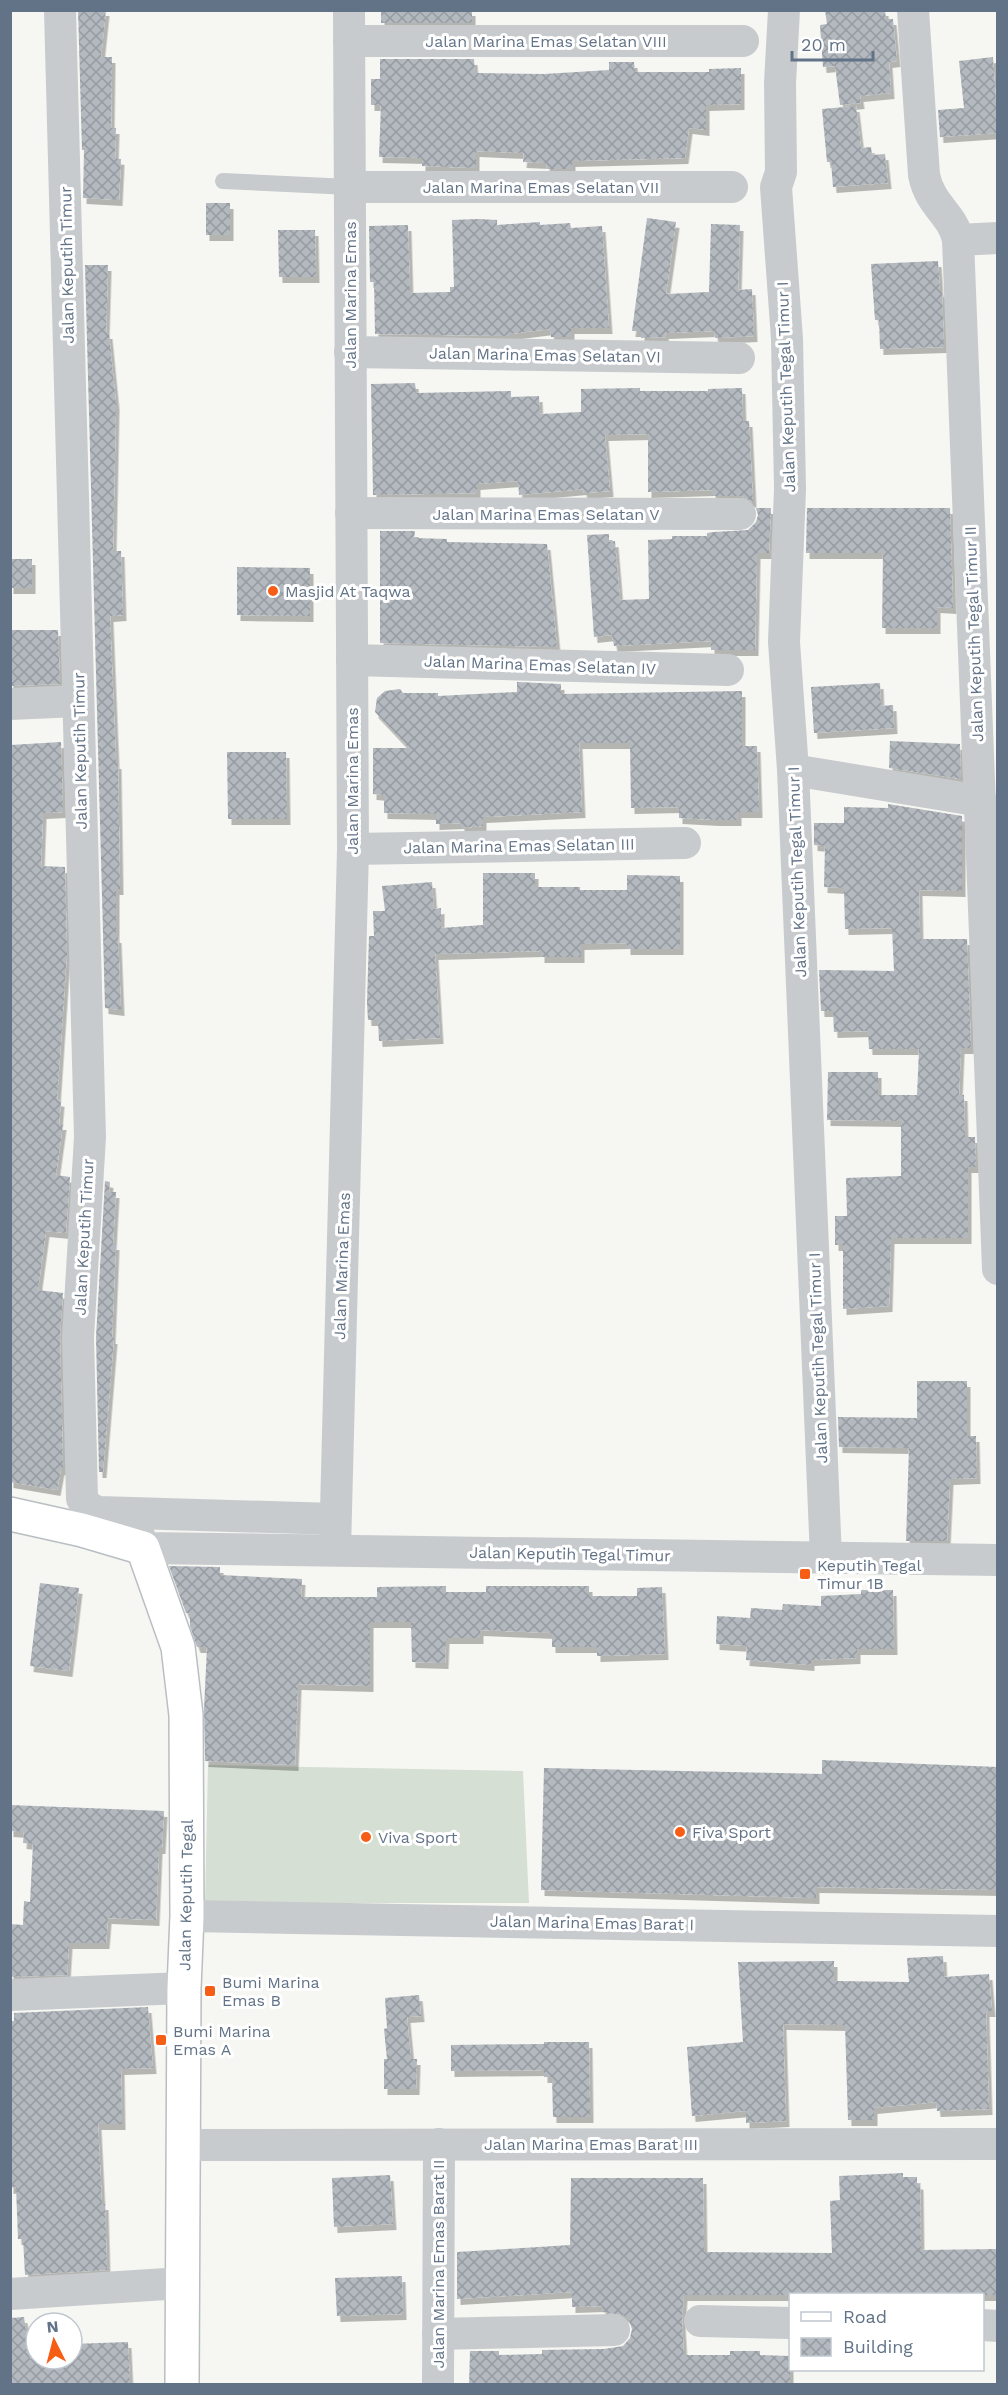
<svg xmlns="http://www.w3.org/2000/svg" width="1008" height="2395" font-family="'Work Sans',sans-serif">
	<defs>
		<pattern id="building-cross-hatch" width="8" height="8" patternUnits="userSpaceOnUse" patternTransform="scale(1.5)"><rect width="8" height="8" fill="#b3b9bf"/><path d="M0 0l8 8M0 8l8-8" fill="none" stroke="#959ba1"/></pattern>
		<filter id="shadow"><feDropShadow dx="3.5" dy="6" stdDeviation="0" flood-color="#0004"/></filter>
	</defs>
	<rect width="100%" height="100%" fill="#f6f7f2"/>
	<polygon fill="#d6dfd3" points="208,1765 523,1771 529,1903 205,1903"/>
	<g fill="url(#building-cross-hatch)" filter="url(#shadow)">
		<polygon points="78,10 106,10 101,57 112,57 111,128 116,128 115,158 121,159 119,200 83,198 84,150 82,150"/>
		<polygon points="389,10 472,10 472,23 381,23 381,12"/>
		<polygon points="825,10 885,10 886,19 893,19 897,61 889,62 891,93 860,96 861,103 840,105 835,66 823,67 820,25 827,24"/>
		<polygon points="993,57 998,133 940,137 938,110 964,108 959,61"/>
		<polygon points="380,59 474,59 475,73 544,74 609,70 609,62 634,62 635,72 709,72 709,69 741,68 741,104 706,105 706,130 689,128 685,158 572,161 572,169 547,169 546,163 523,162 524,153 476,151 476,168 422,166 422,158 379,157 381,105 371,105 371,79 380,79"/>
		<polygon points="856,106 861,148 871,147 872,155 885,154 888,183 833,187 831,162 827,162 822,109"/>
		<rect x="206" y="203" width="24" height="32"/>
		<polygon points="647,218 676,222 666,294 709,292 711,224 740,225 738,290 752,289 754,336 715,338 714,331 665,333 666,337 641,338 641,331 632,331"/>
		<polygon points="478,219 497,220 497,225 540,222 540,225 570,223 571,228 602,226 609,328 571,328 571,337 551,337 550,329 510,334 510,336 375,334 374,282 370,282 369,226 408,225 410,293 450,292 450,287 454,287 452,220"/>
		<polygon points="278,230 315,230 316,277 279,277"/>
		<polygon points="938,261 940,291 942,291 944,347 880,349 879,320 875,320 871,264"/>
		<polygon points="85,265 108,265 106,333 109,333 116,404 113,551 121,551 123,615 110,616 116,763 118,763 120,889 116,889 116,937 118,937 121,1010 105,1008"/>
		<polygon points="415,383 416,393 511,391 511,397 539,396 540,414 581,412 581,389 640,388 640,391 708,391 708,389 742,388 743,421 749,421 753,502 741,496 712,496 712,490 648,492 648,434 605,435 610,491 584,493 583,489 519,495 518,481 477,484 477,493 373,495 371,384"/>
		<polygon points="756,508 771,508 769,553 757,553 755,650 711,650 711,641 614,646 612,635 594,637 587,535 609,534 609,542 615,541 620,600 649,599 648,540 672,539 672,536 707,536 707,533 714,532 748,530 756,522 758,515"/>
		<polygon points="807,508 950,508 953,608 937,607 937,628 882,628 883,553 806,553"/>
		<polygon points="380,531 415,531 414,538 447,539 447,542 547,544 557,647 380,643"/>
		<rect x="10" y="559" width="22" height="29"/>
		<polygon points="237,567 310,568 310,616 237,615"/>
		<polygon points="10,630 58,630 60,684 10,686"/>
		<polygon points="517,682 561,684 561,694 742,691 742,746 757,746 759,812 738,812 738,820 716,820 679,818 679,807 631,808 630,743 579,743 582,812 483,817 483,826 461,828 461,823 436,824 436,814 384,813 384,795 373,794 373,748 409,748 375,712 377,698 385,691 400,689 403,693 438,693 438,696 517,692"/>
		<polygon points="880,683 881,706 893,705 894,728 814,733 811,687"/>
		<polygon points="890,741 960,744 961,779 889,768"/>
		<polygon points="61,742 63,812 43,813 41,866 65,867 67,954 57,1100 61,1101 59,1124 63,1124 56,1175 70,1177 66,1233 46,1231 38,1290 63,1293 60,1337 63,1469 61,1469 57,1490 10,1482 10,745"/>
		<polygon points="227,752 286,752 287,819 228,819"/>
		<polygon points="888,804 962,816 962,891 919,890 920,939 967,939 971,1048 961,1048 959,1095 964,1095 965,1137 975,1137 976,1167 968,1167 968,1238 891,1238 889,1306 843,1309 843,1245 835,1245 835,1216 847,1216 846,1178 901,1176 901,1121 827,1120 828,1072 878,1072 878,1095 917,1095 919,1049 869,1049 868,1031 834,1032 833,1011 821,1011 819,970 894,971 892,928 845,929 844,888 824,887 825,846 814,845 814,823 844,823 844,807 888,808"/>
		<polygon points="483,873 535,873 535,887 580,887 580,890 627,890 627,875 680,876 680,949 627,949 627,943 581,944 581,957 541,957 541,951 435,954 440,1038 379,1041 378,1020 368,1020 367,1003 369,936 374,936 373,911 385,911 382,886 432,882 434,909 441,908 441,928 483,925"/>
		<polygon points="105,1181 110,1182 109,1192 116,1192 113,1244 116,1244 112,1338 114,1338 103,1472 99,1472 96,1337"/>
		<polygon points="917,1381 967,1381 967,1436 976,1436 977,1478 950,1479 947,1541 906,1541 909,1448 839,1447 838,1417 917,1418"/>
		<polygon points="169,1566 220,1567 220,1575 302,1579 301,1597 377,1597 377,1587 446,1586 446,1592 486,1592 486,1586 589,1586 589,1596 637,1596 637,1588 662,1587 665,1654 597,1656 597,1647 552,1647 552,1633 480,1630 480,1638 446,1638 445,1663 412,1662 411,1622 370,1622 370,1686 298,1684 295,1765 205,1761 204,1709 207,1647 197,1647 190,1626 190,1613 186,1613"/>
		<polygon points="40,1583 79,1588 69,1671 30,1666"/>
		<polygon points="861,1590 893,1590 894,1649 857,1649 857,1658 811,1660 811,1665 746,1660 747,1646 716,1644 717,1616 750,1618 751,1608 782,1610 783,1604 821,1606 821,1596 861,1594"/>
		<polygon points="822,1760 998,1767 998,1890 816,1887 816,1898 541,1890 544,1768 822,1774"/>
		<polygon points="10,1805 164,1811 162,1848 159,1848 156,1920 108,1918 106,1943 69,1943 67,1975 10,1977 10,1924 23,1925 24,1901 30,1902 33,1844 23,1843 24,1832 10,1831"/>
		<polygon points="943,1956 944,1977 989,1974 992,2011 986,2011 989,2109 937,2111 936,2102 874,2108 874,2120 848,2120 845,2025 783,2024 786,2121 746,2123 746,2111 692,2116 687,2047 743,2042 738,1962 834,1961 834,1981 909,1982 907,1958"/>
		<polygon points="419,1995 421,2016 407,2017 411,2059 417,2059 416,2089 384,2089 384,2059 387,2059 384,2029 387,2028 385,1998"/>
		<polygon points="148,2007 153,2068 121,2069 122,2124 98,2124 102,2204 105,2204 107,2270 25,2275 23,2239 18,2239 16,2187 10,2188 10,2021 14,2021 14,2013"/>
		<polygon points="544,2042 589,2042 590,2117 553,2117 552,2077 544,2077 544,2070 451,2071 451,2045 544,2044"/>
		<polygon points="903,2173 903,2177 917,2177 917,2183 920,2184 921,2250 998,2249 998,2295 684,2295 682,2321 684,2355 730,2355 730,2351 760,2351 760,2355 790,2356 790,2385 469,2385 470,2351 499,2351 499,2355 542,2354 542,2350 604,2349 623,2346 630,2338 632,2329 629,2320 623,2315 602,2312 602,2306 572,2307 572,2292 457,2299 457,2252 570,2245 571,2178 703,2178 704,2252 832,2253 830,2201 840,2200 839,2176"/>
		<polygon points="390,2175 393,2224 334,2227 332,2178"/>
		<polygon points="402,2276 403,2314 337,2316 335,2278"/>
		<polygon points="24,2317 30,2359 72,2359 72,2344 128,2342 130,2385 10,2385 10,2318"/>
	</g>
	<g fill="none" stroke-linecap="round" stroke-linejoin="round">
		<defs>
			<polyline id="secondary" points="10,1514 82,1530 143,1548 178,1647 186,1715 187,1916 184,1988 182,2384"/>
		</defs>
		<use href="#secondary" stroke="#b9bec3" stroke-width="36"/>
		<polyline stroke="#c8cbce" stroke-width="16" points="223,181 350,187"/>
		<g stroke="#c8cbce" stroke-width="32">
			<polyline points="60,10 90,1137 78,1337 82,1499 89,1508 99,1512 335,1519"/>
			<polyline points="784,10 780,83 781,172 776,187 787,339 790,489 784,642 793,770 826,1558"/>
			<path d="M913,10L924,175C930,206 953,214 958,240L998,1269"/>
			<polyline points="349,41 743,41"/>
			<polyline points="350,187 732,187"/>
			<polyline points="958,240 998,238"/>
			<polyline points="350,352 739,358"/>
			<polyline points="351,513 740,514"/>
			<polyline points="352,660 728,670"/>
			<polyline points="10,704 78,701"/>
			<polyline points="793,770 981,801"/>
			<polyline points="353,849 685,843"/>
			<polyline points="136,1526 143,1548 998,1560"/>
			<polyline points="335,1550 353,849 349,10"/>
			<polyline points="187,1916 998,1931"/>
			<polyline points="10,1995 184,1988"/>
			<polyline points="184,2145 998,2144"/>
			<polyline points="10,2294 182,2283"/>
			<polyline points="700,2321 790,2323"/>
			<polyline points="982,2325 998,2326"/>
			<polyline points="438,2334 614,2330"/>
			<polyline points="438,2384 439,2144"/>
		</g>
		<use href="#secondary" stroke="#fff" stroke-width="33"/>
	</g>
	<g fill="#f55e14" stroke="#fff" stroke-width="2">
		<circle cx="273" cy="591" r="6"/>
		<rect x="799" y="1568" width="12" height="12" rx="3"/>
		<circle cx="680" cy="1832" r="6"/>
		<circle cx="366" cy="1837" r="6"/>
		<rect x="204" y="1985" width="12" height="12" rx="3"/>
		<rect x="155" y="2034" width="12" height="12" rx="3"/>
	</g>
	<g text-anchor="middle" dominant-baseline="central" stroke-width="6" stroke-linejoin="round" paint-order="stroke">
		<g font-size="16" fill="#627387" stroke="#fff">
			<text x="546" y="41">Jalan Marina Emas Selatan VIII</text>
			<text x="541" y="187">Jalan Marina Emas Selatan VII</text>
			<text transform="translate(67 265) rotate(-91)">Jalan Keputih Timur</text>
			<text transform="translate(350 295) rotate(-90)">Jalan Marina Emas</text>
			<text transform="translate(545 355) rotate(1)">Jalan Marina Emas Selatan VI</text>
			<text transform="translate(786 387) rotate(-92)">Jalan Keputih Tegal Timur I</text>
			<text x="546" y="514">Jalan Marina Emas Selatan V</text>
			<text transform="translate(974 634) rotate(-92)">Jalan Keputih Tegal Timur II</text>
			<text transform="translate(540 665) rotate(2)">Jalan Marina Emas Selatan IV</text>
			<text transform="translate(80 751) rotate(-91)">Jalan Keputih Timur</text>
			<text transform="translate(352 781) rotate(-90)">Jalan Marina Emas</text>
			<text transform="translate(519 846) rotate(-1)">Jalan Marina Emas Selatan III</text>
			<text transform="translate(797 872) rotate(-92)">Jalan Keputih Tegal Timur I</text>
			<text transform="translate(84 1237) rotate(-87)">Jalan Keputih Timur</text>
			<text transform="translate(342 1266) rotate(-88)">Jalan Marina Emas</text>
			<text transform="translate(818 1358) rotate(-92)">Jalan Keputih Tegal Timur I</text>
			<text transform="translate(570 1554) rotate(1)">Jalan Keputih Tegal Timur</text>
			<text transform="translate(186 1895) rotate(-89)">Jalan Keputih Tegal</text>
			<text transform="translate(592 1923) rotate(1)">Jalan Marina Emas Barat I</text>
			<text x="591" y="2144">Jalan Marina Emas Barat III</text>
			<text transform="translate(438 2264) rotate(-90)">Jalan Marina Emas Barat II</text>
		</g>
		<g font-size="16" fill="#627387" stroke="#fff" text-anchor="start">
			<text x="285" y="591">Masjid At Taqwa</text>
			<text x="817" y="1565">Keputih Tegal<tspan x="817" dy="18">Timur 1B</tspan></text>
			<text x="692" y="1832">Fiva Sport</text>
			<text x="378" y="1837">Viva Sport</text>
			<text x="222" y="1982">Bumi Marina<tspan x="222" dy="18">Emas B</tspan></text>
			<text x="173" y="2031">Bumi Marina<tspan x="173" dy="18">Emas A</tspan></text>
		</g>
	</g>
	<rect width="1008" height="2395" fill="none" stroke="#627387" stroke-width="24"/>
	<rect x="789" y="2293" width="195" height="78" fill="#ffffff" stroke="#c0c7cf" stroke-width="1.5"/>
	<rect x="801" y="2312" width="30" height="9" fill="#ffffff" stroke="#c0c7cf" stroke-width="1.5"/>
	<text x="843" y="2323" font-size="18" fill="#627387">Road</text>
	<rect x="801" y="2338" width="30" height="18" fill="url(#building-cross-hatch)" stroke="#c0c7cf" stroke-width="1.5"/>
	<text x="843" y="2353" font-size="18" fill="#627387">Building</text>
	<g transform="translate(54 2341) rotate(354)"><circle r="28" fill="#ffffff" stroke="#c0c7cf" stroke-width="1.5"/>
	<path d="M0-4.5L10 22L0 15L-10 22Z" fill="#f55e14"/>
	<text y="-9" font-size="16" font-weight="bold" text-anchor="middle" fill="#627387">N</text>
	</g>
	<path d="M792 51v9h81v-9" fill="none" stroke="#627387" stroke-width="3"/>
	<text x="801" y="51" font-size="18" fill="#627387" stroke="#ffffff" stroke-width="4.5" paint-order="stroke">20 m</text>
</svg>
